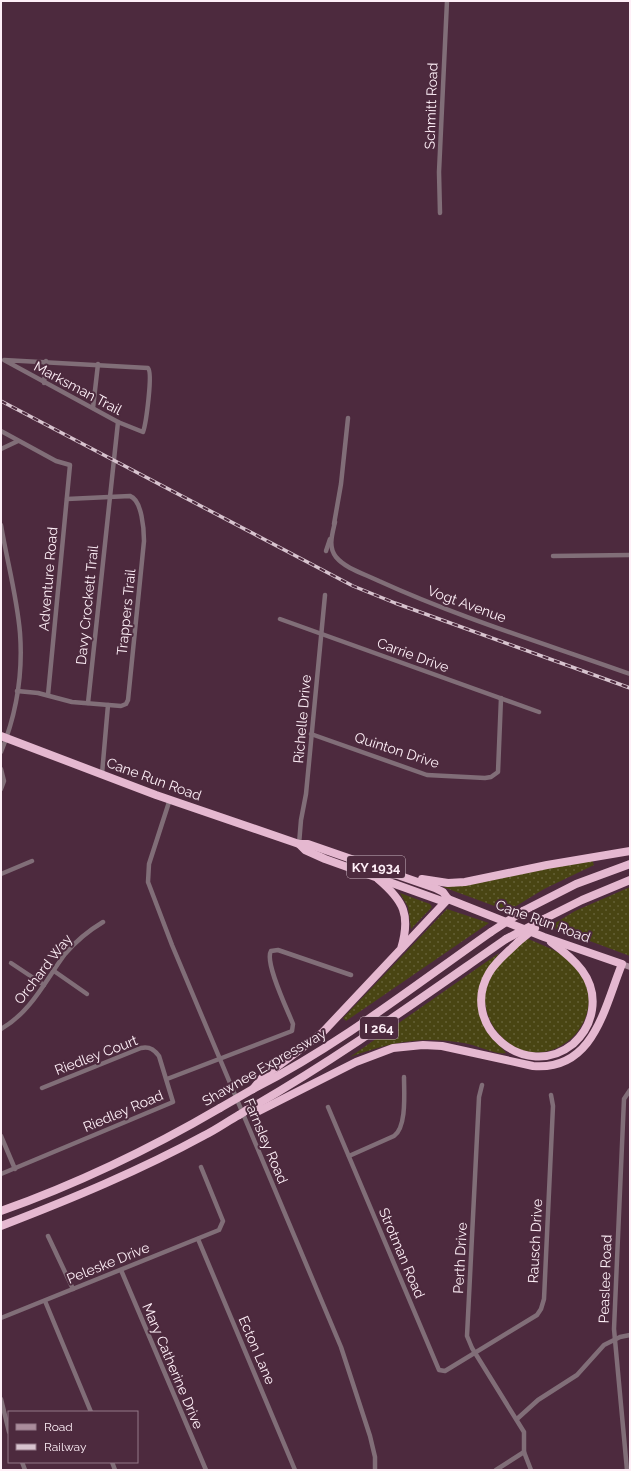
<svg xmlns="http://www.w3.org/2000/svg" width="631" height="1471" font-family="Raleway,sans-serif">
	<defs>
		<pattern id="grass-dots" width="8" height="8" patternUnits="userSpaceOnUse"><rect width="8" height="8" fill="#494513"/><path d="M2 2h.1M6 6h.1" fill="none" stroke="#646036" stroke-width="1.8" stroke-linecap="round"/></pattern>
	</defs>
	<rect width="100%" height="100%" fill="#4d2a3e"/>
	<g fill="url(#grass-dots)">
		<polygon points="592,860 594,865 544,889 508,911 443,887"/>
		<polygon points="630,887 630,956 552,927 552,925 575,911"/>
		<polygon points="400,893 430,904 432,907 411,929 408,907"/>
		<polygon points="447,909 489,923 346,1021 343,1018 344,1017"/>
		<path d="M528,939C545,946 562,952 575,965C620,1017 545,1086 499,1034C490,1024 484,1009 485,995C488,973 509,950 528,939Z"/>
		<path d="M499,953L482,979L478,1003L480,1017L486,1030L506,1053C496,1055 476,1045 464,1043C419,1036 393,1042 350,1057Z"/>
	</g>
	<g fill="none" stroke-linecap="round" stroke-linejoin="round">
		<g stroke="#816e78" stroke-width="4.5">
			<polyline points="440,213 439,172 447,1"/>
			<path d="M4,360L148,368C153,373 146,424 143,432L118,422Z"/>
			<polyline points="44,383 46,361"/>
			<polyline points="93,408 98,364"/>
			<polyline points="1,431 56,461 70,465 48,695"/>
			<polyline points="1,449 18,441"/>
			<path d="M335,522C332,535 328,547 336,557C346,569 365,574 379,581C460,618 546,644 630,674"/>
			<polyline points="334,524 341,484 348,418"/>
			<path d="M1,525C7,561 17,597 20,633C23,673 16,715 1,752"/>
			<polyline points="326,551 330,539"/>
			<polyline points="553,556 630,555"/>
			<polyline points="280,619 539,712"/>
			<path d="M17,691L38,693L72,702L121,706L126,704L128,700L144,541C144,530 142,500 130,496L67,499"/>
			<polyline points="88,703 118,422"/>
			<polyline points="311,734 427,775 485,778 491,777 498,772 501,698"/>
			<polyline points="1,769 4,781 1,789"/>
			<polyline points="102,774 108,705"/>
			<polyline points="170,799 149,864 148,882 172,945 341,1347 370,1436 375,1457 375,1470"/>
			<polyline points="299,844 301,820 306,794 325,595"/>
			<polyline points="1,874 32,861"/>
			<polyline points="11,963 44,985"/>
			<polyline points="54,971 87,994"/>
			<path d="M1,1029C31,1012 45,981 65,954C76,941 88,931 103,922"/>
			<path d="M167,1079L292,1031L293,1024C288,1011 264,962 271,951L278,950L351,975"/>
			<polyline points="482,1085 479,1097 467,1336 472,1348 524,1432 524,1452 531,1470"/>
			<polyline points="328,1107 439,1370 445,1371 537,1315 541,1309 544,1299 553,1106 551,1095"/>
			<polyline points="1,1136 15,1169"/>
			<path d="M349,1156L394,1136C407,1127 404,1092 404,1077"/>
			<path d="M1,1174L173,1102L159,1056C154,1049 149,1046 141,1048L42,1088"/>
			<polyline points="48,1236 73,1289"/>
			<polyline points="198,1239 295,1470"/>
			<polyline points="121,1270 206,1470"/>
			<polyline points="45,1301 91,1412"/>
			<polyline points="1,1318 219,1230 223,1221 201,1167"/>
			<polyline points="1,1399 9,1432"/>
			<polyline points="517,1419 538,1400 577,1375 604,1345 620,1337 630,1335"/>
			<polyline points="22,1462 25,1470"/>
			<polyline points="112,1462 115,1470"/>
			<polyline points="496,1470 524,1452"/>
			<polyline points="627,1470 614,1329 624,1099 630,1090"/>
		</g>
		<polyline stroke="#aa8c9c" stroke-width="6" points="622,964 630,967"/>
		<g stroke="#e5b8d0" stroke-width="8">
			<polyline points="1,736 156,795 299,844 308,844 435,888 443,892 448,899"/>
			<polyline points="422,879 448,883 465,882 547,865 630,851"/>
			<polyline points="523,911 576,884 630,864"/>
			<polyline points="544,919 582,900 630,880"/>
			<path d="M518,942C508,952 496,961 489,973C458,1026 526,1082 573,1044C583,1035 590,1023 592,1010C597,978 574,959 551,942"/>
			<polyline points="402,948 448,899"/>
			<path d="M255,1088C339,1045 414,986 491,932"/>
			<path d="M253,1089L262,1078L322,1033L401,949C411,915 404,901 378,879"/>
			<path d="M247,1110L257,1112L356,1062L393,1048L423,1045L442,1046L533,1066C594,1071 604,1008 622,964L544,937L448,899L442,901L325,859L305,850L299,844"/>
			<path d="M247,1110C337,1059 421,998 506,939"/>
			<path d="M1,1211C77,1184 150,1149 220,1108"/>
			<path d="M1,1226C71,1199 139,1171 205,1135C217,1129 228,1121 239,1115"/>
		</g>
		<defs>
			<polyline id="rail" points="1,401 353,586 395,603 630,688"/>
		</defs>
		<use href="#rail" stroke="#d7c3ce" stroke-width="3.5"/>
		<use href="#rail" stroke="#4d2a3e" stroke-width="2" stroke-dasharray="6" stroke-linecap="butt"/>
		<g stroke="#e5b8d0" stroke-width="8">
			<polyline points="491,932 523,911"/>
			<polyline points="506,939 544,919"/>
			<polyline points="518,942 535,928"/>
			<polyline points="220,1108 253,1089"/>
			<polyline points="239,1115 247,1110"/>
		</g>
	</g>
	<g text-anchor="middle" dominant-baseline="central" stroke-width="4" stroke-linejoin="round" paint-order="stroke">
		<g fill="#4d2a3e" stroke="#c9b4c0" stroke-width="1">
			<rect x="347" y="856" width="58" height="22" rx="3"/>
			<rect x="360" y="1017" width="38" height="22" rx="3"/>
		</g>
		<g font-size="13" font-weight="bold" fill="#feeff7">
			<text x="376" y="867">KY 1934</text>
			<text x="379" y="1028">I 264</text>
		</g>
		<g font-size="14" fill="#feeff7" stroke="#4d2a3e">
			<text transform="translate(431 106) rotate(-88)">Schmitt Road</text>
			<text transform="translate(78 388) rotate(28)">Marksman Trail</text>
			<text transform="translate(48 579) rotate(-85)">Adventure Road</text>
			<text transform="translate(467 604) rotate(20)">Vogt Avenue</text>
			<text transform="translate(87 605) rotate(-84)">Davy Crockett Trail</text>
			<text transform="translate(126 612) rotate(-84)">Trappers Trail</text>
			<text transform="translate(413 655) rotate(20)">Carrie Drive</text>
			<text transform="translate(302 719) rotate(-85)">Richelle Drive</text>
			<text transform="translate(397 750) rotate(18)">Quinton Drive</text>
			<text transform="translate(154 779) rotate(20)">Cane Run Road</text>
			<text transform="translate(543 921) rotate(20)">Cane Run Road</text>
			<text transform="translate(43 969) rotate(-52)">Orchard Way</text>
			<text transform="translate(96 1055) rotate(-21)">Riedley Court</text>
			<text transform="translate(264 1067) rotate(-30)">Shawnee Expressway</text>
			<text transform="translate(123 1111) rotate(-23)">Riedley Road</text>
			<text transform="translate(266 1141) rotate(67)">Farnsley Road</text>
			<text transform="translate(535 1241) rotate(-87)">Rausch Drive</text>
			<text transform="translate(402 1253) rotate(67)">Strotman Road</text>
			<text transform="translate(460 1258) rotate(-87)">Perth Drive</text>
			<text transform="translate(108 1263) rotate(-22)">Peleske Drive</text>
			<text transform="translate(605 1279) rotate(-88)">Peaslee Road</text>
			<text transform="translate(257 1350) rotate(67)">Ecton Lane</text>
			<text transform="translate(173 1366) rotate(67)">Mary Catherine Drive</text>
		</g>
	</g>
	<rect width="631" height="1471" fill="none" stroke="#feeff7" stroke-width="4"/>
	<rect x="8" y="1411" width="130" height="52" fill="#4d2a3e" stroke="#947988"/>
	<rect x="16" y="1424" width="20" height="6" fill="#aa8c9c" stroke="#947988"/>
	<text x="44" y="1431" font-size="12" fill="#feeff7">Road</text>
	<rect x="16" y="1444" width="20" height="6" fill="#d7c3ce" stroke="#947988"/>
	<text x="44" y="1451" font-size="12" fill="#feeff7">Railway</text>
</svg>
